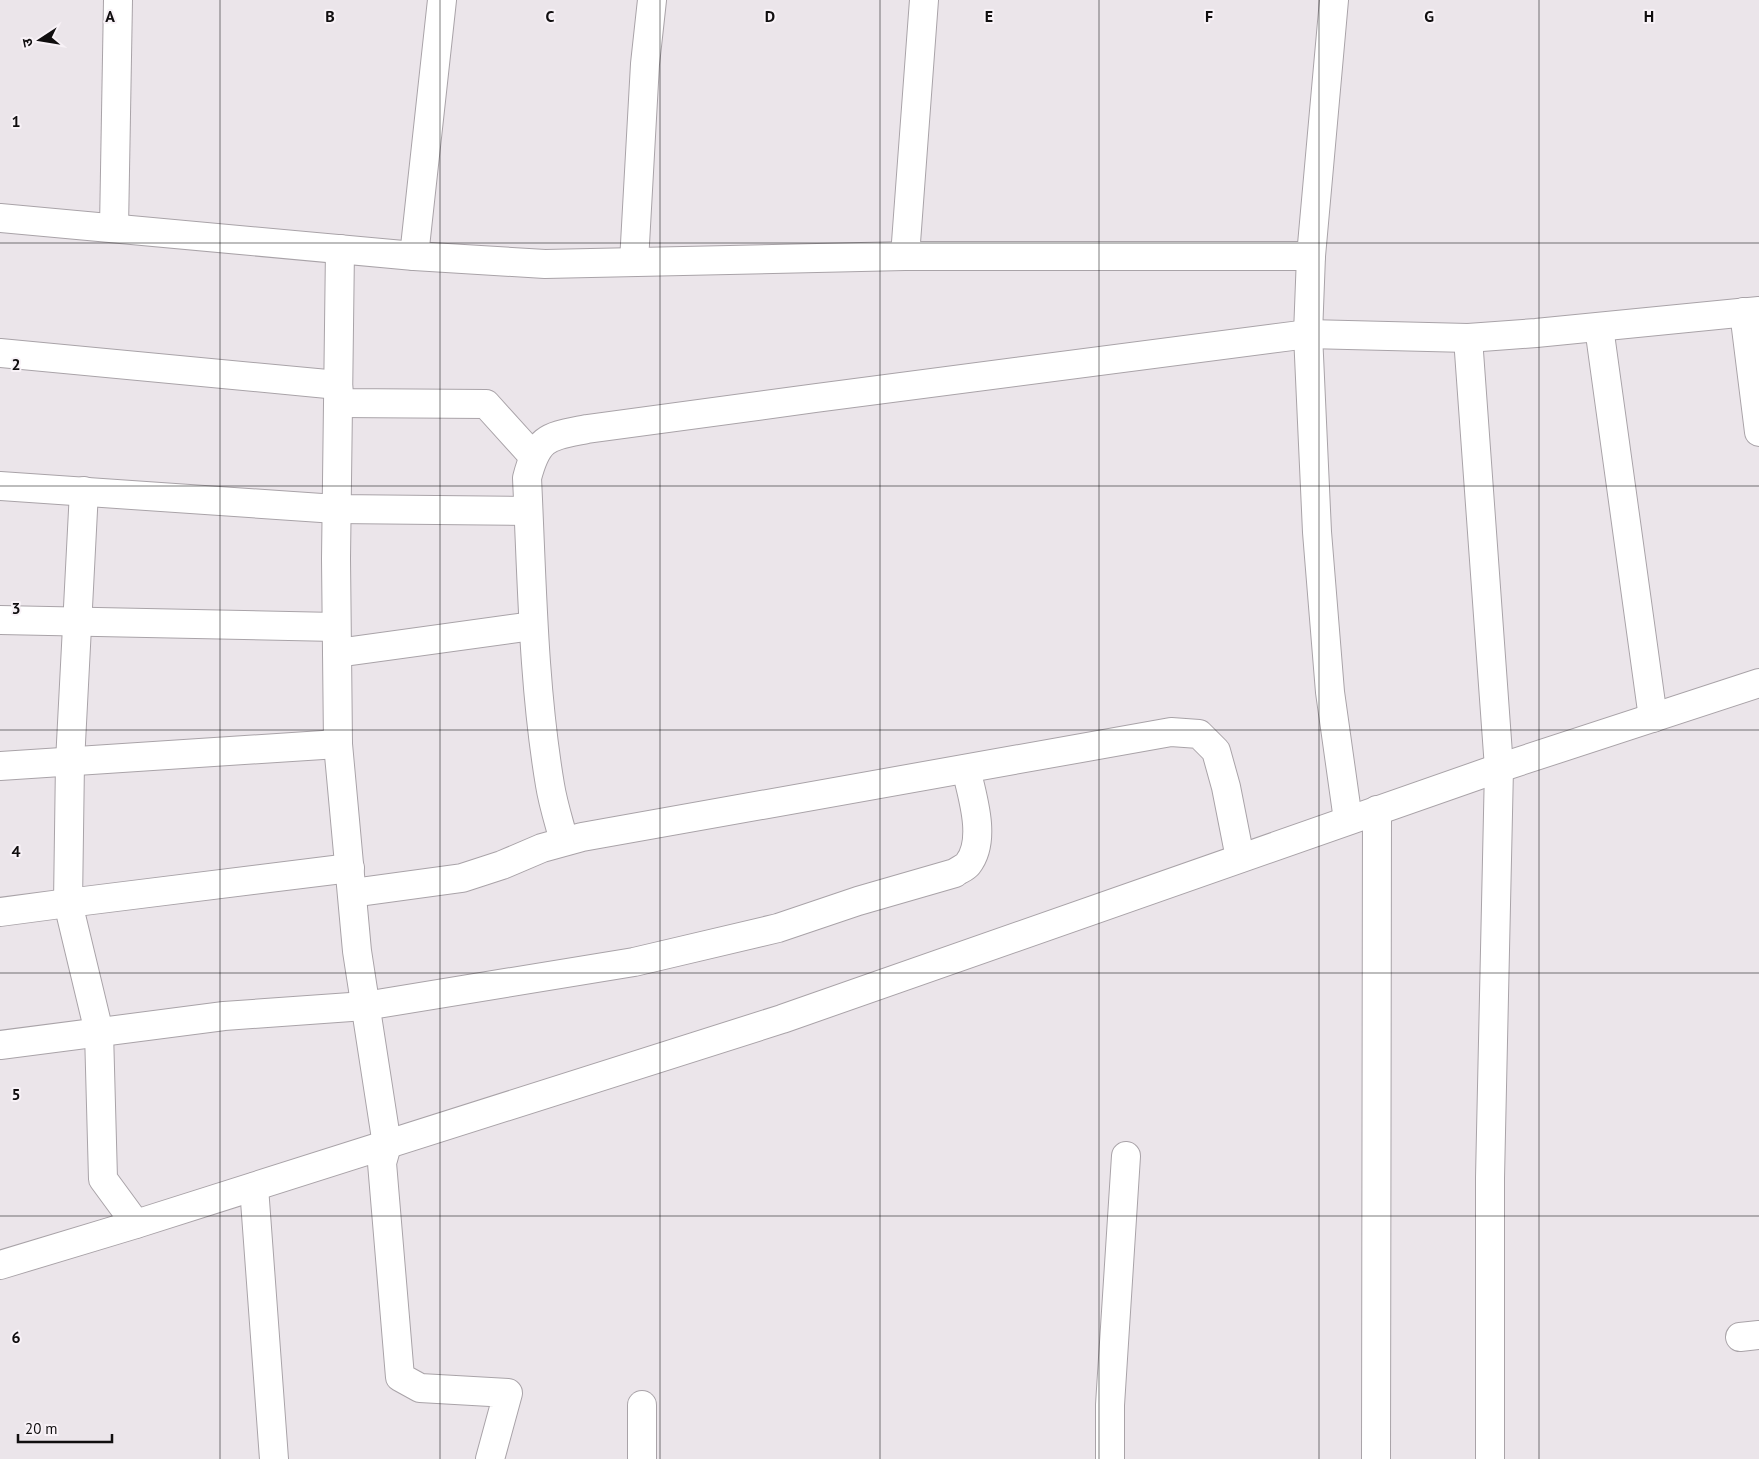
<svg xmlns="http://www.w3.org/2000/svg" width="1759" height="1459" font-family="'PT Sans','Noto Sans Devanagari',sans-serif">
	<rect width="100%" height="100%" fill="#ebe5ea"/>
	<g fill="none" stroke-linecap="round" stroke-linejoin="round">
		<defs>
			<g id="street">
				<polyline points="1334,0 1311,256 1308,334 1317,532 1330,692 1348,820"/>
				<polyline points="0,218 414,256 545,264 905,256 1311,256"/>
				<polyline points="114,228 118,0"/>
				<polyline points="340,249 336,559 338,744 357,951 387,1145 382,1163 400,1377 420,1388 508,1393 490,1459"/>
				<polyline points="414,256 442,0"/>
				<polyline points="905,256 924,0"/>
				<polyline points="634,262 645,64 652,0"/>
				<polyline points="1744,312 1759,432"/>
				<polyline points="1599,327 1653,718"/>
				<polyline points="1468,338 1499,768 1490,1178 1490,1459"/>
				<polyline points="0,353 338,385 340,403 486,404 533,456"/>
				<polyline points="0,486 336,509 528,511"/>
				<polyline points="84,491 70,762 68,903 99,1032 103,1179 136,1224"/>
				<polyline points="0,620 336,627"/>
				<polyline points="337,653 533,626"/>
				<polyline points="0,766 338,744"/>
				<path d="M564,841C559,822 553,804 550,785C533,684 532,580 527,478C538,436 548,437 587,429L816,398L1308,334L1468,338L1536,333L1759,311"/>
				<polyline points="352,893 462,878 502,865 542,848 582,837 1171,732 1199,734 1216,751 1226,787 1240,858"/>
				<polyline points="0,912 68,903 350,868"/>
				<path d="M0,1045L224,1016L365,1006L634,962L778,928L858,901L955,873C958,870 965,868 968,864C987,840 972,795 966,769"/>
				<polyline points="254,1187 274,1459"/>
				<polyline points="0,1265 136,1224 782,1019 1499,768 1759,683"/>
				<polyline points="1740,1337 1759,1335"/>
				<polyline points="642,1459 642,1405"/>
				<polyline points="1110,1459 1110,1405 1126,1156"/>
				<polyline points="1376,1459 1377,810"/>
			</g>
		</defs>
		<use href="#street" stroke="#a9a3a8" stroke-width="30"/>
		<use href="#street" stroke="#fff" stroke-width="28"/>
	</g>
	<path fill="none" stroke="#100e0f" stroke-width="1" stroke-opacity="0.55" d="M220,0V1459M440,0V1459M660,0V1459M880,0V1459M1099,0V1459M1319,0V1459M1539,0V1459M0,243H1759M0,486H1759M0,730H1759M0,973H1759M0,1216H1759"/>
	<g font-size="16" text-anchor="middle" font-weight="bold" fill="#100e0f" stroke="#f8f2f7" stroke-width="4" stroke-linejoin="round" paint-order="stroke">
		<text x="110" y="22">A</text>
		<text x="330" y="22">B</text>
		<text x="550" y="22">C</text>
		<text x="770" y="22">D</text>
		<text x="989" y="22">E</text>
		<text x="1209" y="22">F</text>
		<text x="1429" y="22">G</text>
		<text x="1649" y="22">H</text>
		<text x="16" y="127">1</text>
		<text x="16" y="370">2</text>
		<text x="16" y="614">3</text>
		<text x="16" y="857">4</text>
		<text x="16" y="1100">5</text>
		<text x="16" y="1343">6</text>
	</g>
	<g transform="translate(40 40) rotate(258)" stroke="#f8f2f7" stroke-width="4" paint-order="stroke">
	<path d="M0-4L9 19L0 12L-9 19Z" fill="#100e0f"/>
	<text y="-8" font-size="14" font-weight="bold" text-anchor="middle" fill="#100e0f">उ</text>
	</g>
	<path d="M18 1434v8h94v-8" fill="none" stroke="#100e0f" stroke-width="2.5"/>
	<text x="25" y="1434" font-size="15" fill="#100e0f" stroke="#f8f2f7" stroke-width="4" paint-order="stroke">20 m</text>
</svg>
